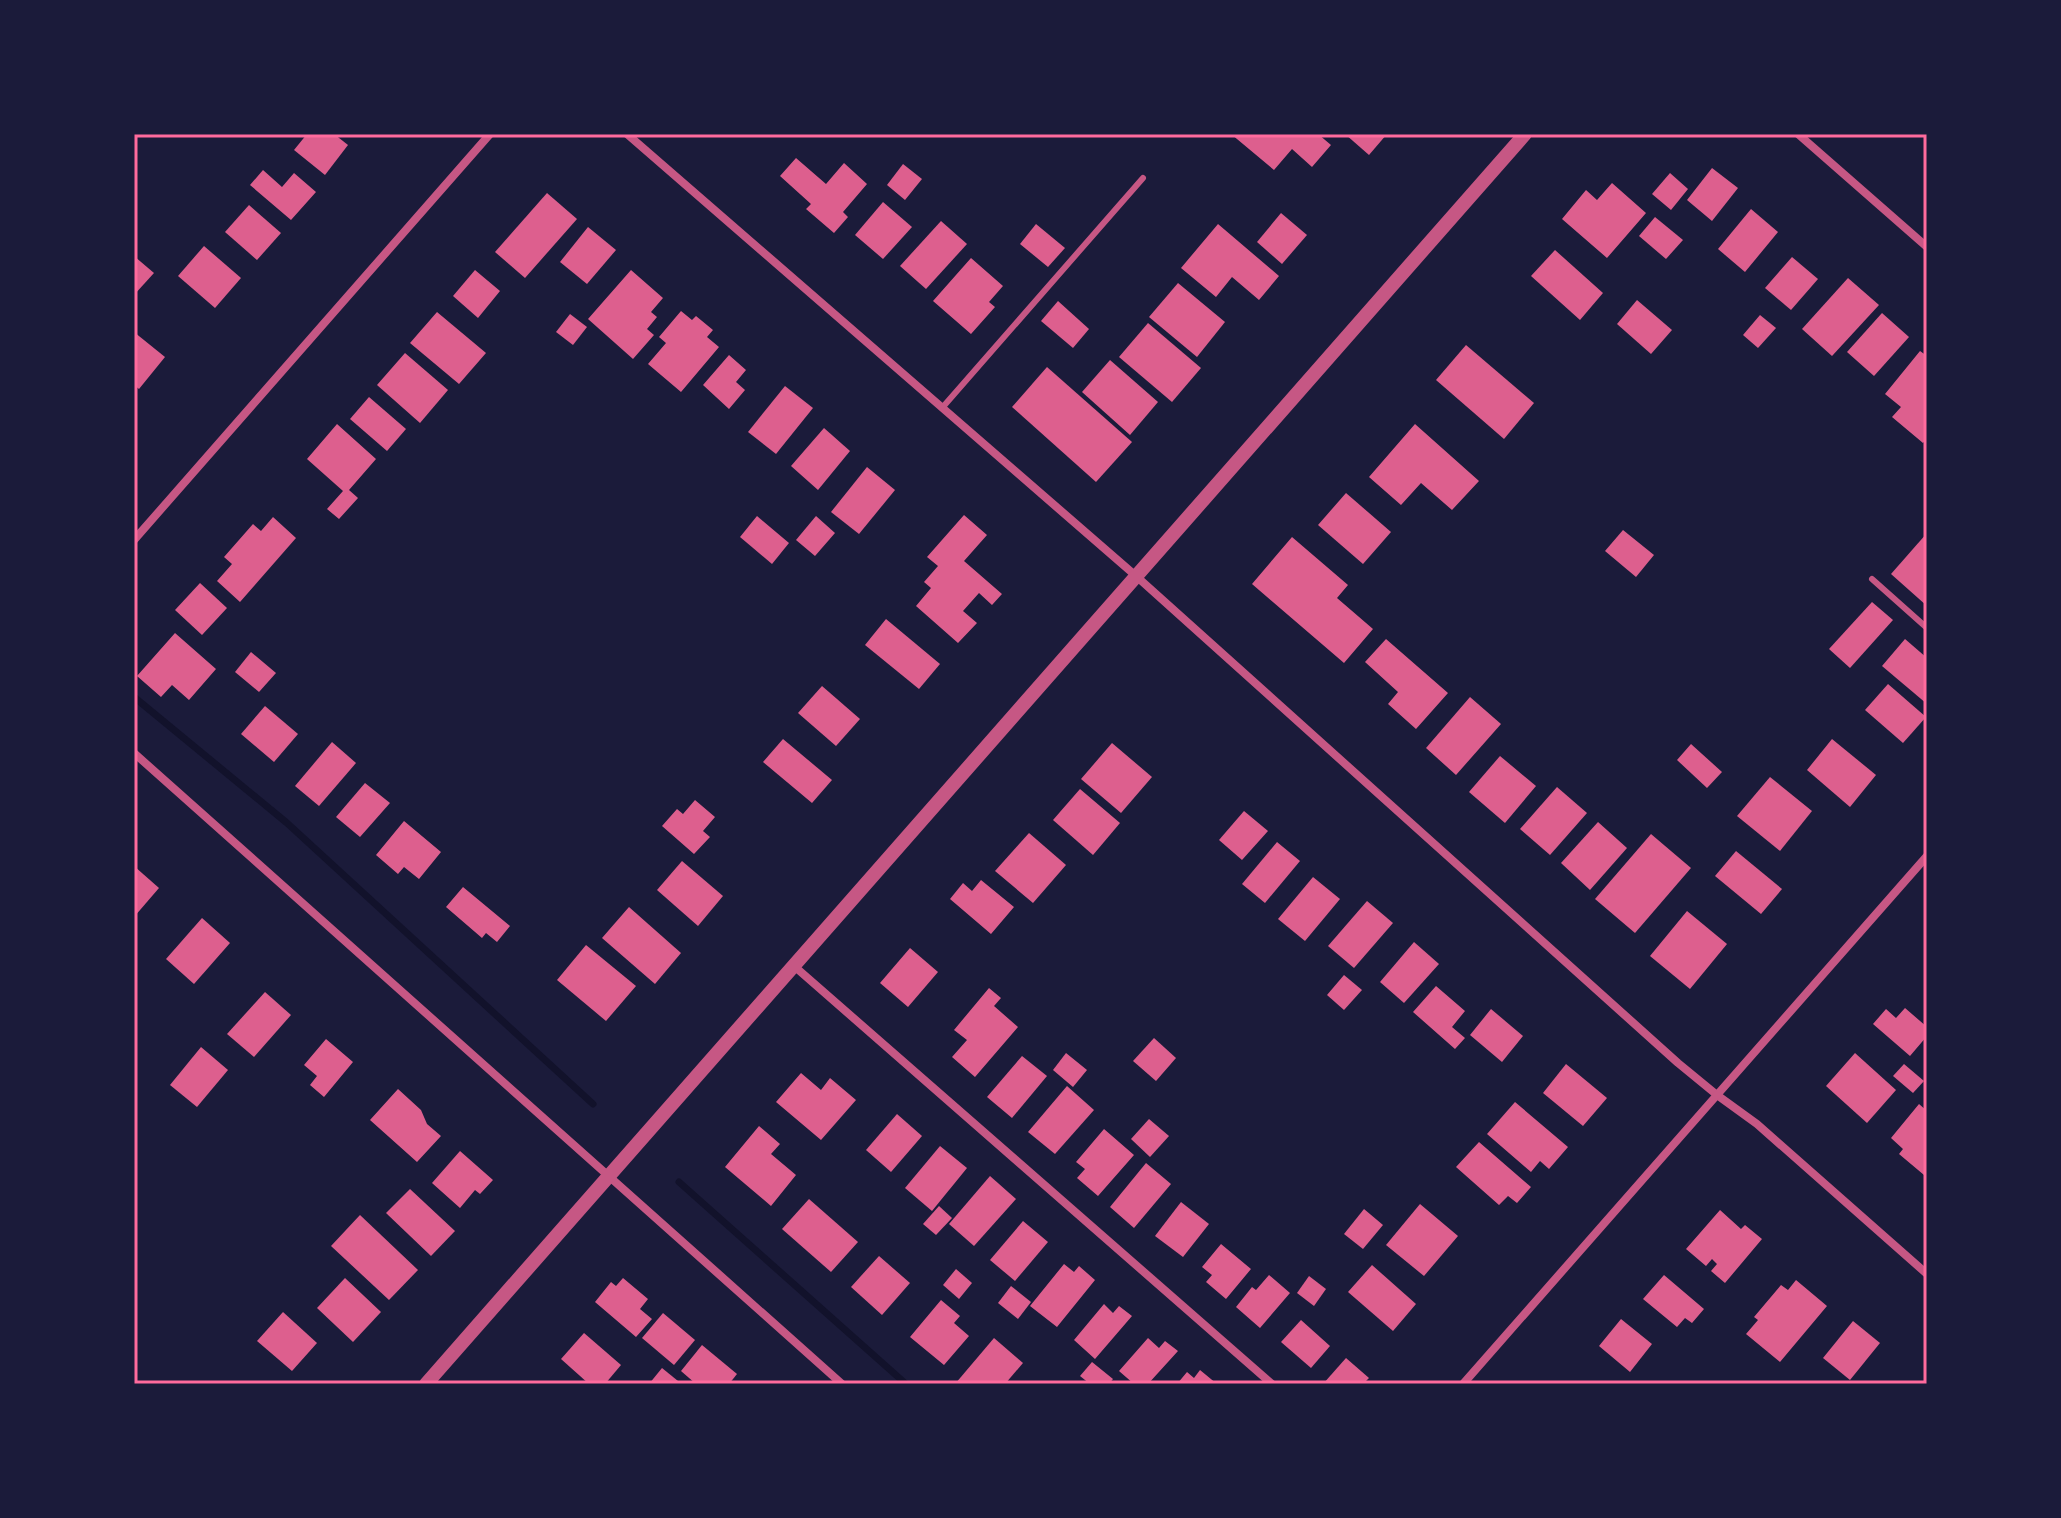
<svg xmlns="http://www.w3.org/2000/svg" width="2061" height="1518" font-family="Figtree,sans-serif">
	<rect width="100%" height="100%" fill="#1b1b3a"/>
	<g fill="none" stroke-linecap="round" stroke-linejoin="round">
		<g stroke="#12122b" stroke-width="7">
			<polyline points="134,697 287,823 593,1104"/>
			<polyline points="679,1182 906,1384"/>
		</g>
	</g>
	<g fill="#dd5f8e">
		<polygon points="307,134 334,134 348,145 325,175 294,150"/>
		<polygon points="1231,134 1318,134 1331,145 1312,167 1292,149 1274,170"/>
		<polygon points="1345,134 1387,134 1369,155"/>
		<polygon points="796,158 826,184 844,163 867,184 843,212 848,217 834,233 806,209 811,204 780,176"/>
		<polygon points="903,164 922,179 905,200 887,185"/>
		<polygon points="1712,168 1738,188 1712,221 1687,200"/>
		<polygon points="263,170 282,187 294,173 316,192 291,220 250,185"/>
		<polygon points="1670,173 1688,189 1671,210 1652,194"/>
		<polygon points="1612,183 1646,213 1607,258 1562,219 1586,190 1597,200"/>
		<polygon points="547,193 577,219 525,278 495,252"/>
		<polygon points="883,202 912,227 883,259 855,235"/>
		<polygon points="249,205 281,233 257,260 225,232"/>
		<polygon points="1751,209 1778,232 1745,272 1718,249"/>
		<polygon points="1281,213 1307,235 1282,264 1257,242"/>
		<polygon points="1655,217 1683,240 1666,259 1639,236"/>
		<polygon points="941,221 967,244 926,289 900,266"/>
		<polygon points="1036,224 1065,248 1048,267 1020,244"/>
		<polygon points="1218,224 1279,276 1259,300 1232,277 1216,297 1181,268"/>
		<polygon points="588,227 616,250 587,284 560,262"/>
		<polygon points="204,246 241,278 215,308 178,276"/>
		<polygon points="1555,250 1603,293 1580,320 1531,276"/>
		<polygon points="134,256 154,273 134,295"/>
		<polygon points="1792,257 1818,279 1791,310 1765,288"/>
		<polygon points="971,258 1003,286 989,302 995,307 971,334 933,301"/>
		<polygon points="475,270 500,291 478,318 453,296"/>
		<polygon points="631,270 663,298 651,312 657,317 647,329 654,335 633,359 588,319"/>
		<polygon points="1848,278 1879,305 1832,356 1802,329"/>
		<polygon points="1178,283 1225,322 1197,357 1149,317"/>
		<polygon points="1637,300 1672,330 1651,354 1617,324"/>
		<polygon points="1058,301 1089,329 1073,348 1041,321"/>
		<polygon points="681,311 692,320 696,316 713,330 707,337 719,347 681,392 648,364 666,343 659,337"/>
		<polygon points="437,312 486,353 459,384 410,343"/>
		<polygon points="1882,313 1909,337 1874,376 1847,352"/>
		<polygon points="570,314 587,327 573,345 556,332"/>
		<polygon points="1760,315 1776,328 1758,348 1743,335"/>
		<polygon points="1148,323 1201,368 1172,402 1119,357"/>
		<polygon points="134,332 165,357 139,389 134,385"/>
		<polygon points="1466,345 1534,403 1504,439 1436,380"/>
		<polygon points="1920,351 1927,356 1927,438 1923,443 1892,417 1901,407 1885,394"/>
		<polygon points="405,353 448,390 420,423 377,385"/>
		<polygon points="729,355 746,370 736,382 745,390 729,409 703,385"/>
		<polygon points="1110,360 1158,402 1130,435 1082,392"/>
		<polygon points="1047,367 1132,442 1096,482 1012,407"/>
		<polygon points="785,386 813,408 776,454 748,432"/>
		<polygon points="369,397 406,429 387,451 350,419"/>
		<polygon points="337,424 376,459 349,490 358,498 339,519 327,509 343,491 307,459"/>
		<polygon points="1415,424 1479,481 1452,510 1421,483 1401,505 1369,477"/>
		<polygon points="824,428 850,451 818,490 791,466"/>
		<polygon points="867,467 895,490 859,534 831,512"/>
		<polygon points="1346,493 1391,532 1363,564 1318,525"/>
		<polygon points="964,515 987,535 964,561 1002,594 992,605 979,593 963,611 977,623 958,643 916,606 931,588 924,582 938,566 927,557"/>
		<polygon points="757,516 789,543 772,564 740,537"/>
		<polygon points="816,516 835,533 815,556 796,540"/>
		<polygon points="273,517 296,538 240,602 217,581 232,564 224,557 253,524 261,531"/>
		<polygon points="1623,530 1654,555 1636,577 1605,551"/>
		<polygon points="1927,533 1927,606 1891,574"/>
		<polygon points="1292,537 1348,585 1337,598 1373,629 1344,663 1252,584"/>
		<polygon points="200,583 227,608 202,635 175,610"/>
		<polygon points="1872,602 1893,620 1850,668 1829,649"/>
		<polygon points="886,619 940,664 919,689 865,645"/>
		<polygon points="175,633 216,669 189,700 172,685 161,697 137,676"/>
		<polygon points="1386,639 1448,693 1416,729 1388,704 1398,692 1365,662"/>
		<polygon points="1905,639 1927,658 1927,704 1882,666"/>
		<polygon points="251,652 276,673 259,692 235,672"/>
		<polygon points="1888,684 1926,717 1903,743 1865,710"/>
		<polygon points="822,686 860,719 836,746 798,713"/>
		<polygon points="1470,697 1501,724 1456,775 1426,748"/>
		<polygon points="265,706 298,734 274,762 241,734"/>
		<polygon points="783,739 832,780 812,803 763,762"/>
		<polygon points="1832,739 1876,775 1850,807 1807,770"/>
		<polygon points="332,742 356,763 319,806 295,786"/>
		<polygon points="1112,743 1152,777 1121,813 1081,779"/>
		<polygon points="1691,744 1722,772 1707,788 1677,760"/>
		<polygon points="1500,756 1536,786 1505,823 1469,792"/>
		<polygon points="1770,777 1812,811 1780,851 1737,816"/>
		<polygon points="365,783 390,803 360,837 336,817"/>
		<polygon points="1557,787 1587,813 1550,855 1520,829"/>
		<polygon points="1080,789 1120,823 1093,855 1053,820"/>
		<polygon points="695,800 715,817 703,831 710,837 694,854 662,826 677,809 683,814"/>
		<polygon points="1244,811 1268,831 1242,860 1219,840"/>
		<polygon points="404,821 441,852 419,879 404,867 398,874 376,855"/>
		<polygon points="1598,822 1627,848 1590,890 1561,863"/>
		<polygon points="1029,833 1066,865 1033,903 995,871"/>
		<polygon points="1651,834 1691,868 1635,933 1595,899"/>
		<polygon points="1277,842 1300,861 1265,903 1242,884"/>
		<polygon points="1736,851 1782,889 1761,914 1715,876"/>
		<polygon points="682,861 723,896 698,926 657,890"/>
		<polygon points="134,866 159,888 134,917"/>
		<polygon points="1313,877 1340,899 1305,941 1278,919"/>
		<polygon points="981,880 1014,907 991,934 950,899 963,883 972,891"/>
		<polygon points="463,887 510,926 497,942 486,933 482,938 446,907"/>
		<polygon points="1367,901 1393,923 1354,968 1328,946"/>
		<polygon points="629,907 681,953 655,984 602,938"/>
		<polygon points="1687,911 1727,944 1690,989 1650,956"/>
		<polygon points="202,918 230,943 194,984 166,959"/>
		<polygon points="1414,942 1439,964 1404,1003 1380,982"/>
		<polygon points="586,945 636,986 606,1021 557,980"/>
		<polygon points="910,948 938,972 908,1007 880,983"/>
		<polygon points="1344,975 1362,990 1344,1010 1327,995"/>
		<polygon points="1436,986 1465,1011 1452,1027 1465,1038 1455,1049 1413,1012"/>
		<polygon points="989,988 1001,998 994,1006 1018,1027 975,1077 952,1057 967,1040 954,1030"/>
		<polygon points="265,992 291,1015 254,1057 227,1034"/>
		<polygon points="1905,1008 1927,1027 1927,1036 1910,1056 1873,1024 1886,1009 1896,1018"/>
		<polygon points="1491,1009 1523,1036 1502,1062 1470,1035"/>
		<polygon points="1154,1038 1176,1058 1156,1081 1133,1061"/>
		<polygon points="326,1039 353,1062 324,1097 310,1085 317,1076 304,1065"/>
		<polygon points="201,1047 228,1070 197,1107 170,1085"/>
		<polygon points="1066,1053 1087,1070 1073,1087 1053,1070"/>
		<polygon points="1855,1053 1896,1090 1867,1123 1826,1086"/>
		<polygon points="1022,1056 1047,1076 1012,1118 987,1097"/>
		<polygon points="1566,1064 1607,1098 1583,1126 1543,1093"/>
		<polygon points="1904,1064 1924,1081 1913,1093 1893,1076"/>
		<polygon points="801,1073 821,1090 830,1078 856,1100 821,1140 776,1102"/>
		<polygon points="1067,1086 1094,1110 1055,1154 1028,1132"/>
		<polygon points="398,1089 421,1110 427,1124 441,1136 417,1162 370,1120"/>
		<polygon points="1515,1102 1568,1147 1549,1169 1540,1161 1531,1172 1487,1134"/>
		<polygon points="1919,1104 1927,1111 1927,1171 1924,1175 1899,1154 1903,1149 1891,1138"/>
		<polygon points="897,1114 922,1136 891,1172 866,1150"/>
		<polygon points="1149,1119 1169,1136 1150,1157 1131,1139"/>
		<polygon points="759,1126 780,1144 771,1154 796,1175 771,1206 725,1167"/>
		<polygon points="1104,1129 1134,1155 1098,1196 1077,1178 1085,1169 1076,1162"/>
		<polygon points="1479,1142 1531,1187 1517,1203 1508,1196 1499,1205 1456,1167"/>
		<polygon points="940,1146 967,1168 932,1211 905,1188"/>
		<polygon points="460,1151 493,1180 480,1194 475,1190 460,1208 432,1183"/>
		<polygon points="1146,1163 1171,1184 1134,1228 1110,1207"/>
		<polygon points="990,1176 1016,1199 974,1246 949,1224"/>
		<polygon points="410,1189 455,1231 431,1256 386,1213"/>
		<polygon points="809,1199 858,1242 831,1272 782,1229"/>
		<polygon points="1181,1202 1209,1224 1183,1257 1155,1236"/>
		<polygon points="1420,1204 1458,1236 1424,1276 1386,1245"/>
		<polygon points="939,1206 952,1218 936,1235 923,1224"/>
		<polygon points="1364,1209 1383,1225 1363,1249 1344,1234"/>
		<polygon points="1720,1210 1741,1229 1745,1225 1762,1239 1725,1283 1711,1271 1717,1264 1712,1259 1706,1266 1686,1249"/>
		<polygon points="360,1215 418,1270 389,1300 331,1246"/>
		<polygon points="1023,1221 1048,1242 1015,1281 990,1260"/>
		<polygon points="1221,1244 1251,1269 1226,1299 1206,1282 1212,1275 1202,1267"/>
		<polygon points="879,1256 910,1283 882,1315 851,1287"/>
		<polygon points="1064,1264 1074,1272 1079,1266 1095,1280 1057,1327 1030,1306"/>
		<polygon points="1372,1265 1416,1304 1393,1331 1348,1292"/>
		<polygon points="956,1269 972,1283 959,1299 943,1285"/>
		<polygon points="1269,1275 1290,1293 1260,1328 1236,1307 1252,1287 1256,1290"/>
		<polygon points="1664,1275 1704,1309 1692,1323 1685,1318 1677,1327 1643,1299"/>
		<polygon points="1309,1276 1326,1289 1314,1306 1297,1293"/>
		<polygon points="345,1278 381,1312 353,1342 317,1308"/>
		<polygon points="623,1278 648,1299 640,1309 652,1319 636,1337 595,1302 611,1282 616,1286"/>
		<polygon points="1796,1280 1827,1306 1780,1362 1746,1334 1758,1320 1754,1317 1781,1285 1788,1290"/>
		<polygon points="1011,1286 1031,1302 1018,1319 998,1303"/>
		<polygon points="941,1300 960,1316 954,1323 969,1336 944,1365 910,1337"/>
		<polygon points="1104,1304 1113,1313 1119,1306 1132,1316 1095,1359 1074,1340"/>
		<polygon points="283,1312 317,1343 292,1371 257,1341"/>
		<polygon points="663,1313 695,1340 674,1365 642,1338"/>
		<polygon points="1621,1319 1652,1344 1630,1372 1599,1346"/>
		<polygon points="1301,1320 1330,1346 1311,1368 1281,1342"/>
		<polygon points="1853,1321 1880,1343 1850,1380 1823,1358"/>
		<polygon points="584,1333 621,1365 605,1384 589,1384 561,1359"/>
		<polygon points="994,1338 1023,1363 1005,1384 955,1384"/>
		<polygon points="1148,1338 1159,1348 1165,1341 1178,1351 1148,1384 1134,1384 1119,1371"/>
		<polygon points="702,1345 737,1374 729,1384 696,1384 681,1371"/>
		<polygon points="1346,1358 1369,1378 1363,1384 1323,1384"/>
		<polygon points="1092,1362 1113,1379 1109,1384 1090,1384 1080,1376"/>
		<polygon points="662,1368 678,1381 676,1384 649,1384"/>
		<polygon points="1200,1370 1217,1384 1177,1384 1187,1372 1194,1378"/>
	</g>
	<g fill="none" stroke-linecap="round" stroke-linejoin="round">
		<g stroke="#c65784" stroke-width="6">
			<polyline points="942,408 1143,178"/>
			<polyline points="1872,579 1927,628"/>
		</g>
		<g stroke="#c65784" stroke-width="8">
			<polyline points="627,134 1136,576 1678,1063 1717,1095 1757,1124 1927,1274"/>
			<polyline points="1798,134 1927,247"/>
			<polyline points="134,540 490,134"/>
			<polyline points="134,753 842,1384"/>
			<polyline points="794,966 1272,1384"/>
			<polyline points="1463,1384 1927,856"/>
		</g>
		<polyline stroke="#c65784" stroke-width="14" points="426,1384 1525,134"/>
	</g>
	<rect width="2061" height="1518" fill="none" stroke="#1b1b3a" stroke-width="272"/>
	<rect x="136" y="136" width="1789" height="1246" fill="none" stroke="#ff6b9d" stroke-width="3"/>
</svg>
